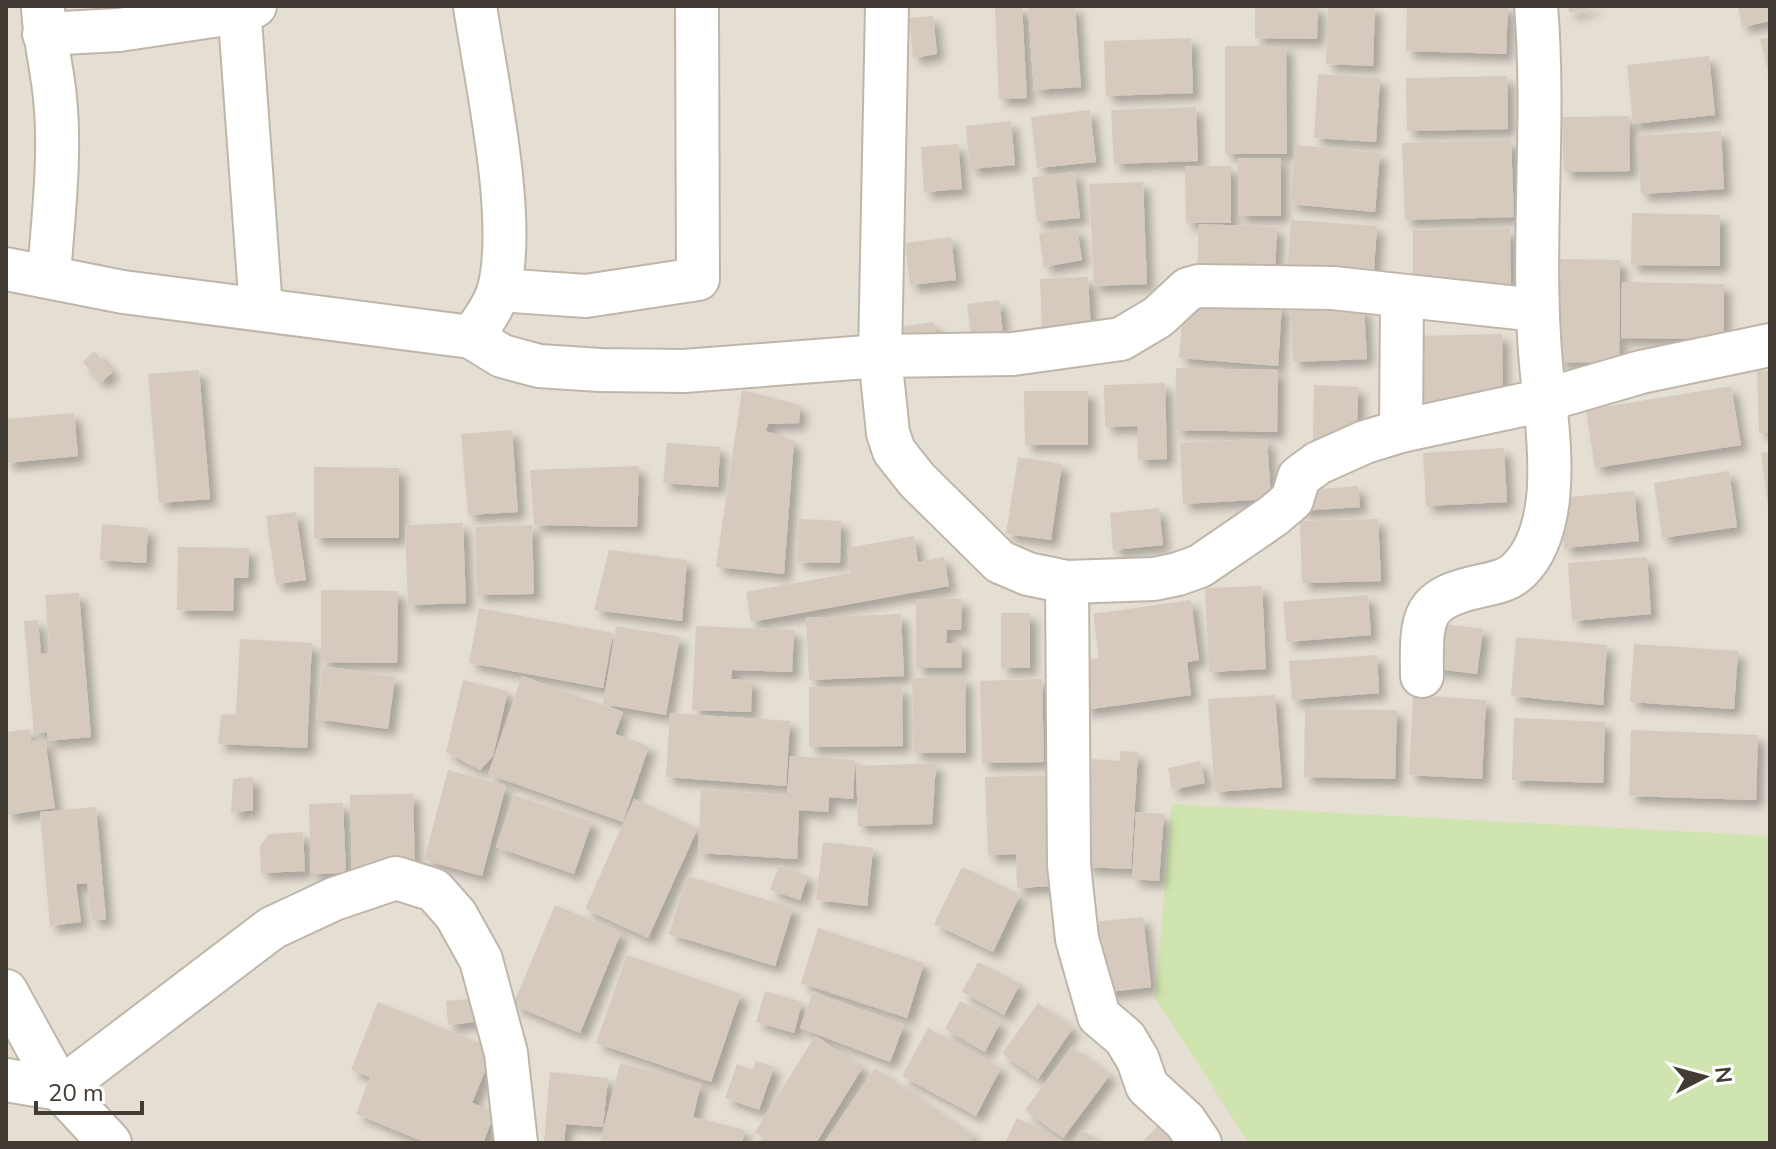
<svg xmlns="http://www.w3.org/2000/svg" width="1776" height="1149" font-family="'Nunito Sans',sans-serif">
	<defs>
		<filter id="shadow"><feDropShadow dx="7" dy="7" stdDeviation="4" flood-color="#0004"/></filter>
	</defs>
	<rect width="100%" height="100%" fill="#f1ece4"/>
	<rect fill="#e5ded3" x="6" y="6" width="1764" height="1137"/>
	<polygon fill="#d0e4af" points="1172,804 1770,836 1770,1143 1249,1143 1155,998"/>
	<g fill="#d5cabd" filter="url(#shadow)">
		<polygon points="995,6 1022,6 1027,98 999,99"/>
		<polygon points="1028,6 1075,6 1081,87 1034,90"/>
		<polygon points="1255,6 1318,6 1317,39 1255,38"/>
		<polygon points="1328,6 1375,6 1373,66 1326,64"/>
		<polygon points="1407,6 1508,6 1506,54 1406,51"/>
		<polygon points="1568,6 1595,6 1596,7 1569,13"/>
		<polygon points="1738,6 1770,6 1770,21 1742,27"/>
		<polygon points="933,16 937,54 913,58 909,18"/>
		<polygon points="1770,37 1770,75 1769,75 1760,39"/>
		<polygon points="1191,38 1193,93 1106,96 1104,41"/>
		<polygon points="1225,46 1286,46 1287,154 1225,154"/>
		<polygon points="1709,56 1715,115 1633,124 1627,65"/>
		<polygon points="1318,74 1380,78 1376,142 1314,138"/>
		<polygon points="1507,76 1508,129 1407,131 1406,78"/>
		<polygon points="1196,107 1198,161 1114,164 1111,110"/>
		<polygon points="1090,110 1096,162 1037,168 1031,117"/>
		<polygon points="1629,116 1630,171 1564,172 1562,117"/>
		<polygon points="1011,121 1015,165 970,169 966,126"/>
		<polygon points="1721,131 1724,189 1641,194 1637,136"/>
		<polygon points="1511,140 1514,217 1405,220 1402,143"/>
		<polygon points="958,144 962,189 924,192 921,147"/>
		<polygon points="1295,145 1380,153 1375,212 1290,204"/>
		<rect x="1238" y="158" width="43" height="58"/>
		<polygon points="1185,166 1231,166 1231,223 1186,223"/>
		<polygon points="1075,172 1080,218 1037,222 1032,177"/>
		<polygon points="1143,182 1147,284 1094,286 1089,184"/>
		<polygon points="1632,213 1720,215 1720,266 1631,265"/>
		<polygon points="1291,220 1377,226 1373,285 1287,278"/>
		<polygon points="1199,224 1277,227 1275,278 1197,275"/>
		<polygon points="1077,228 1082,260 1044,267 1039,233"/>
		<polygon points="1510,229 1511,285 1413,285 1413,230"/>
		<polygon points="951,237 956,280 910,285 905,243"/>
		<polygon points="1558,259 1620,260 1619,363 1557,362"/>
		<polygon points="1088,277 1091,331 1042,333 1040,279"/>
		<polygon points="1622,282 1724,284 1724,339 1621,338"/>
		<polygon points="1184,297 1282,304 1278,366 1179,358"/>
		<polygon points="999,300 1003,332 971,336 967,304"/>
		<polygon points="1364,308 1367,359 1293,362 1291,311"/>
		<polygon points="934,322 937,345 902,350 899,327"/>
		<polygon points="1502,334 1503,402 1416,404 1415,336"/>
		<polygon points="94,351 113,372 101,382 83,362"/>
		<polygon points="1176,368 1278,370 1277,432 1175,430"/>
		<polygon points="199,370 210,499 159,503 148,374"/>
		<polygon points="1757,371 1770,371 1770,433 1759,433"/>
		<polygon points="1165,383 1167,459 1138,460 1137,426 1105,427 1104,385"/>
		<polygon points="1314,385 1358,387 1357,443 1313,442"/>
		<polygon points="1731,386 1741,445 1595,468 1586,410"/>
		<polygon points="742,390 800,405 799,423 768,424 766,431 794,441 784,574 716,567"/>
		<polygon points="1024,391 1088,391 1088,445 1025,445"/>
		<polygon points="74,413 78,456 6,463 6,419"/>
		<polygon points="512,430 518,512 468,515 461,434"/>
		<polygon points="1267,439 1271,499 1183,504 1180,443"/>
		<polygon points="667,443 720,447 718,487 663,483"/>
		<polygon points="1504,448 1507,502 1426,506 1423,453"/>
		<polygon points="1770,452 1770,504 1768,504 1761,453"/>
		<polygon points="1018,457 1062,464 1051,540 1006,534"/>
		<polygon points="639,466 637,527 534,525 530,470"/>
		<polygon points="314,467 399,468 399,538 314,538"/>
		<polygon points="1729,471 1737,527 1662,538 1654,483"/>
		<polygon points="1358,486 1360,507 1300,511 1298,491"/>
		<polygon points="1634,491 1639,541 1564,548 1559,498"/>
		<polygon points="1159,508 1163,545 1113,550 1110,513"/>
		<polygon points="296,512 306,580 276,584 266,516"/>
		<polygon points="799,519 841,521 840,563 797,562"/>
		<polygon points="1378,519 1381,581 1302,583 1300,521"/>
		<polygon points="463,523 466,603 408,605 405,525"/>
		<polygon points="102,524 148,528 146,563 100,560"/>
		<polygon points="532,525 534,594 477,595 475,527"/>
		<polygon points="914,536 918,562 944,557 949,586 751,622 746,592 851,573 847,548"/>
		<polygon points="178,547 249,548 248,578 234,578 233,611 177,610"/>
		<polygon points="609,550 687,560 682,621 594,610"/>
		<polygon points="1647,557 1651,614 1572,621 1568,563"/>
		<polygon points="1262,586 1266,669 1209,672 1205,588"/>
		<polygon points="321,590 398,591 397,663 321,662"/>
		<polygon points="79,593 91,737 47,741 47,732 34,733 24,621 38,620 41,654 50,653 45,595"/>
		<polygon points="1368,595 1371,635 1287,642 1283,602"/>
		<polygon points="916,599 962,599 961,630 947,630 946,643 962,643 961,668 916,668"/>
		<polygon points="1191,600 1199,660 1187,662 1191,695 1085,710 1079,661 1099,658 1093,614"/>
		<polygon points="479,608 613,633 603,688 469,663"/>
		<rect x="1001" y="613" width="29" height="55"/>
		<polygon points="901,614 904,676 809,680 806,618"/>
		<polygon points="1436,623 1483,629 1477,674 1430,668"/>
		<polygon points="616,626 680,637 666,715 603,704"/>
		<polygon points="696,626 794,630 792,672 732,670 731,679 752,681 751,712 692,710"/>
		<polygon points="1516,637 1607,645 1603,705 1511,696"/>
		<polygon points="240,639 312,643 307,748 218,744 221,715 236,714"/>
		<polygon points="1634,644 1738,651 1734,709 1630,702"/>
		<polygon points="1377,655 1379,693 1292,700 1289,661"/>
		<polygon points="323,666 395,677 388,729 316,719"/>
		<polygon points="522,676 623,712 615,734 649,746 623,822 488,774"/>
		<polygon points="965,677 966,753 914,753 912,678"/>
		<polygon points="1042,679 1044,762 982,763 980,681"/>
		<polygon points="463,680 508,691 493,756 480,770 446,752"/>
		<polygon points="809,687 902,687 903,746 809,747"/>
		<polygon points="1275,695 1282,787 1215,792 1208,699"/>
		<polygon points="1413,695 1486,700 1482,779 1409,775"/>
		<polygon points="1305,709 1397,710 1395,779 1304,777"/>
		<polygon points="670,713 790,721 786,786 666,777"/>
		<polygon points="1514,718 1605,722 1603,783 1512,780"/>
		<polygon points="30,729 31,741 45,739 55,808 6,815 6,732"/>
		<polygon points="1631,730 1758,735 1756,800 1629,796"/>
		<polygon points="1120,751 1138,752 1131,869 1085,867 1092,759 1120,761"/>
		<polygon points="790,756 855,760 853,799 829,797 828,812 799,810 797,859 698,853 701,790 787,795"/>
		<polygon points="1200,761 1205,783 1172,790 1168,768"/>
		<polygon points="936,763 932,824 858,826 856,766"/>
		<polygon points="448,770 506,786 482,876 424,860"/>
		<polygon points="1048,775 1053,886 1017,888 1016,854 988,855 985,777"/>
		<polygon points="253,777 253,810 231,813 233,779"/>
		<polygon points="413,794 415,869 352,871 350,795"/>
		<polygon points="514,795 592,822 574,874 496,847"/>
		<polygon points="634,799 698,828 648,938 585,909"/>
		<polygon points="343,803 346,873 311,874 309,804"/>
		<polygon points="96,807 106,919 92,920 87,883 76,884 81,922 50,926 40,812"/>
		<polygon points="1136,812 1164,814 1159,881 1132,879"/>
		<polygon points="303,832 305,871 261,873 260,846 269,834"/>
		<polygon points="823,842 873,848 867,906 816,900"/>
		<polygon points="779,865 808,876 800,900 770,890"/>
		<polygon points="962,867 1020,895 993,952 934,924"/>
		<polygon points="687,876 793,908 775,966 669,934"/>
		<polygon points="555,905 621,933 580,1033 513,1005"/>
		<polygon points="1143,917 1151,987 1101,993 1092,922"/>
		<polygon points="818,928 924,963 907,1018 801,983"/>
		<polygon points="627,955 741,994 711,1082 596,1043"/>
		<polygon points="978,962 1020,984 1004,1015 962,992"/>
		<polygon points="765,991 802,1002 794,1033 756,1022"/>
		<polygon points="813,992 904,1025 890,1062 800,1028"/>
		<polygon points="482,998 484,1021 448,1025 446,1001"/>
		<polygon points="960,1001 1000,1023 985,1052 945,1029"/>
		<polygon points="378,1002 494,1049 472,1103 495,1112 483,1143 427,1143 356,1114 370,1077 351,1070"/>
		<polygon points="1038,1003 1073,1028 1038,1079 1002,1054"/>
		<polygon points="928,1028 1001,1068 976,1116 902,1076"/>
		<polygon points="815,1036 863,1067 816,1143 772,1143 755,1132"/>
		<polygon points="1072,1047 1110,1075 1063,1138 1025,1110"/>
		<polygon points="756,1061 774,1067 759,1110 725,1098 737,1064 753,1070"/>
		<polygon points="620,1063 701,1084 693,1117 745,1130 742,1143 600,1143"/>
		<polygon points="875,1068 974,1136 970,1143 824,1143"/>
		<polygon points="550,1072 608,1078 603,1127 566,1124 564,1143 544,1143"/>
		<polygon points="1017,1118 1067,1143 1005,1143"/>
		<polygon points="1159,1125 1176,1143 1141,1143"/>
		<polygon points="1081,1130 1099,1140 1097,1143 1074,1143"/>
	</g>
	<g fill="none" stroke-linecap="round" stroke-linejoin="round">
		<defs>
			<g id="minor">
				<path d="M43,6C44,37 52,67 55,98C61,157 53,217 49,276"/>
				<polyline points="239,6 261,309"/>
				<path d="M887,6L880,356L888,433L894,451L917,480L1000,562L1028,574L1067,582L1154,579L1178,574L1200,566L1273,516L1292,500L1299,477L1318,463L1365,442L1401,431L1545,400C1527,270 1547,137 1536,6"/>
				<polyline points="44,34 119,30 239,12 255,6"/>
				<path d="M6,269L123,292L471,337C482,323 494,307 499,289C517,218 486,81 475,6"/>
				<polyline points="499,290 586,296 698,279 697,6"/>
				<polyline points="471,337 502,356 539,366 600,370 684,371 880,356 1013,354 1121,339 1158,317 1188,289 1199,286 1333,288 1537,310"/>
				<polyline points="1401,431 1402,298"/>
				<polyline points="1067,582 1069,865 1077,939 1099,1016 1125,1038 1138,1060 1147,1086 1185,1121 1200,1143"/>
				<path d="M1422,676C1421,614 1421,598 1485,585C1498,582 1508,580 1518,571C1559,532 1550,451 1545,400L1641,372L1770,345"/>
				<polyline points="6,991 60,1089 110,1143"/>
				<polyline points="6,1080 60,1089 272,928 334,899 396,878 434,890 456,915 481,960 506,1053 516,1143"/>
			</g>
		</defs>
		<use href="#minor" stroke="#bfb6aa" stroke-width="46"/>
		<use href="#minor" stroke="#fff" stroke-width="42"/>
	</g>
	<rect width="1776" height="1149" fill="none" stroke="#433c34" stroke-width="16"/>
	<g transform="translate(1704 1077) rotate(84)" stroke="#ffffff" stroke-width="6" paint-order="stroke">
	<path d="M0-6L14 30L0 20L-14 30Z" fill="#433c34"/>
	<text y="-12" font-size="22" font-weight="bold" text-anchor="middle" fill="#433c34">N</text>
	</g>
	<path d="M36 1101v12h106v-12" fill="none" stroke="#433c34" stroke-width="4"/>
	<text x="48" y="1101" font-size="24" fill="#433c34" stroke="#ffffff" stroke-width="6" paint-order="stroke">20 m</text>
</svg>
